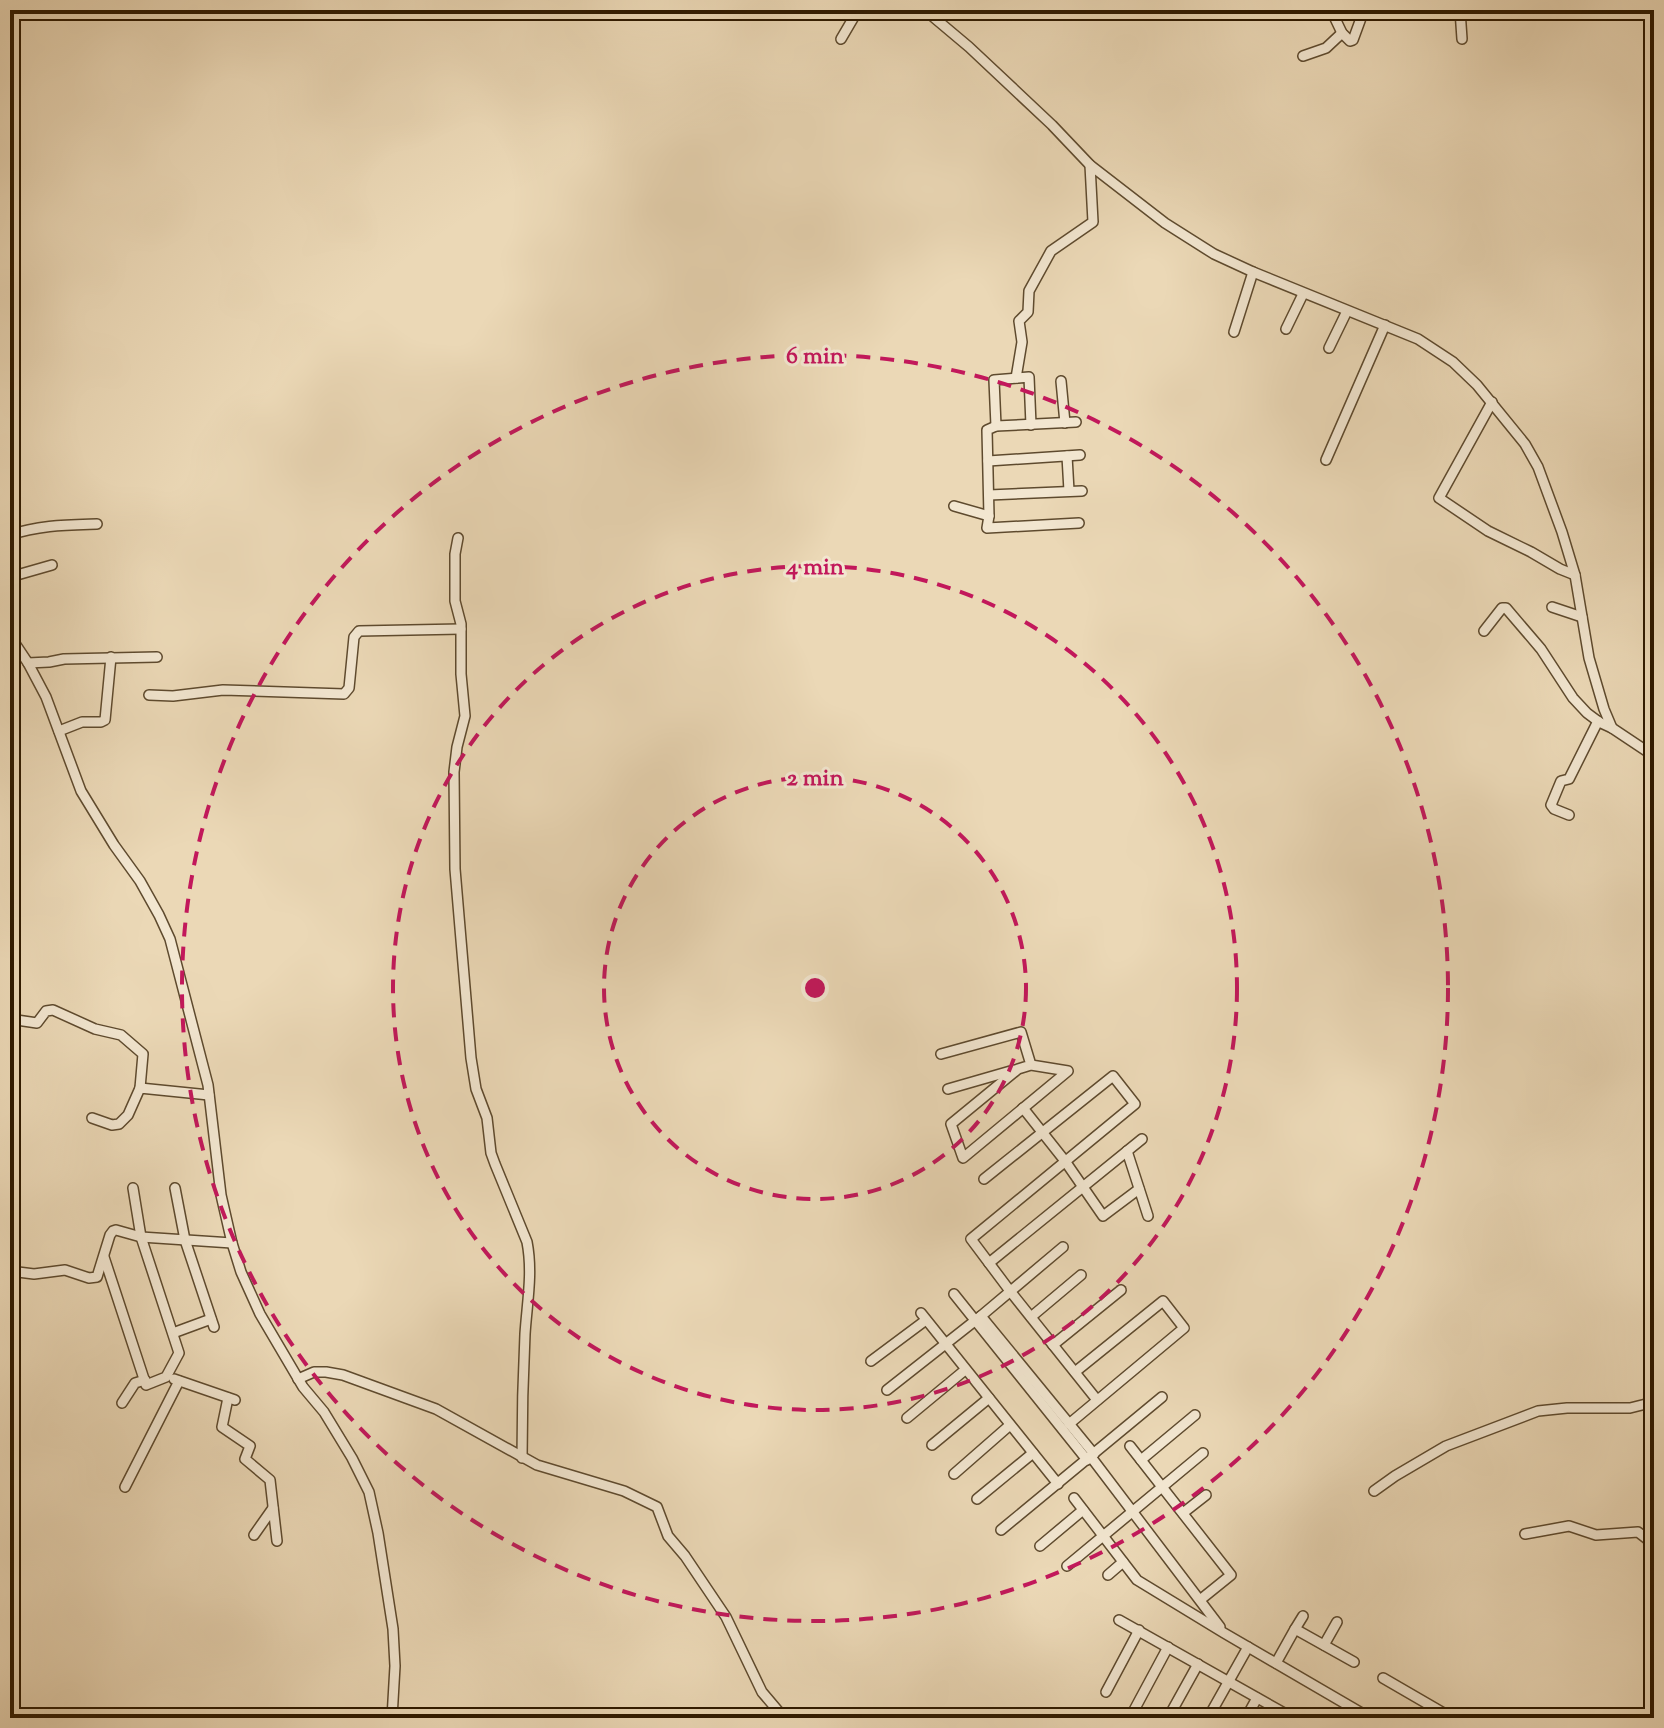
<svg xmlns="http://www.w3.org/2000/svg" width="1664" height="1728" font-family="'Sorts Mill Goudy',serif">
	<rect width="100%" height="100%" fill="#ebd8b6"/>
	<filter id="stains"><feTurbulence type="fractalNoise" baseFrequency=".0025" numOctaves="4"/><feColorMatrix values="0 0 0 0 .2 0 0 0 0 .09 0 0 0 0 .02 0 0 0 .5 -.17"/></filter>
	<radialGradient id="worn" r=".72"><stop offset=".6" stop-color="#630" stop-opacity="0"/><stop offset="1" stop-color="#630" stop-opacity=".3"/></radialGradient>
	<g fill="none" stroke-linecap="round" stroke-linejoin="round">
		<defs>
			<g id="minor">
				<polyline points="925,10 969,47 1052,125 1090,165 1165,223 1214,254 1253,272 1418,339 1453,362 1477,385 1525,444 1538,467 1562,532 1575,575 1589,658 1604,709 1612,728"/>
				<polyline points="1331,10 1342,33 1350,41 1353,40 1364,10"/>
				<polyline points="1460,10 1462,39"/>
				<polyline points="841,39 858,10"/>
				<polyline points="1303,56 1326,48 1342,33"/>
				<polyline points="1286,329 1303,294"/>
				<polyline points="1234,332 1253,272"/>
				<polyline points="1329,348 1347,311"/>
				<polyline points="1016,378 1022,342 1019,321 1028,312 1029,291 1051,251 1093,222 1090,165"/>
				<polyline points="1061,381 1065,423"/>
				<polyline points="1492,402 1439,498 1488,531 1531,552 1560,569 1575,575"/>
				<polyline points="1076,422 996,426 987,430 989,516 987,528 1079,523"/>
				<polyline points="996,426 994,380 1029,377 1031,425"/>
				<polyline points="1067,456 1069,491"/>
				<polyline points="1326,460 1385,325"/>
				<polyline points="988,461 1080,455"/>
				<polyline points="989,495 1082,491"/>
				<polyline points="954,506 989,516"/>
				<path d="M10,535C39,525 67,525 97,524"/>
				<path d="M458,538L455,554V601L461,624V674L465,716L457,747L454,772L455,869L471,1058L476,1089L487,1118L491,1153L495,1164L527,1242C533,1273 527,1303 525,1334C523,1375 522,1417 522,1458"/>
				<polyline points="10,577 52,565"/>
				<polyline points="1552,607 1582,617"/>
				<polyline points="1484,631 1502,608 1506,608 1541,649 1573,698 1587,713 1599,722 1612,728 1654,756"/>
				<polyline points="10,636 28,663 46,697 81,791 114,845 140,881 159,915 170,939 208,1085 221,1195 232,1243 241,1272 260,1314 303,1387 324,1412 352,1458 369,1492 378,1533 393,1629 395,1666 392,1718"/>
				<polyline points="28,663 49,662 64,659 157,657"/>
				<polyline points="149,695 173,696 223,690 344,694 349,688 354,637 359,631 461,629"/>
				<polyline points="59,731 82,722 101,722 105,720 111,657"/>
				<polyline points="1569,815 1554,809 1551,805 1561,781 1569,779 1598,721"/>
				<polyline points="1654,935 1654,939"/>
				<polyline points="10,1019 37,1023 46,1011 53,1010 95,1029 121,1035 143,1054 140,1088"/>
				<polyline points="941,1054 1021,1032 1031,1065 1068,1071 963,1158 951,1124 1018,1069 1031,1065"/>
				<polyline points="948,1089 1014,1070"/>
				<polyline points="1023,1108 1065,1161 1103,1216 1139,1189"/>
				<polyline points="92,1118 112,1125 119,1124 128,1115 140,1088 209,1095"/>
				<polyline points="1127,1151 1148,1216"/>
				<polyline points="984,1179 1113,1076 1135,1104 971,1239 1010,1291 1097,1400"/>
				<polyline points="175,1188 185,1240 214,1327"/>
				<polyline points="104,1257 146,1385 166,1377 179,1353 141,1237 133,1188"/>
				<polyline points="989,1263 1142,1139"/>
				<polyline points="10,1271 34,1274 65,1270 89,1278 97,1277 110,1235 113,1231 116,1230 141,1237 232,1243"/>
				<polyline points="954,1294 1087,1460"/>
				<polyline points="921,1313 1058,1484"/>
				<polyline points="981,1316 1094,1454"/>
				<polyline points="1031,1317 1081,1275"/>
				<polyline points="173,1333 211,1319"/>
				<polyline points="1053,1345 1121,1290"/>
				<polyline points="871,1361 926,1320"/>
				<polyline points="174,1379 235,1400"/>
				<polyline points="298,1379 314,1372 326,1372 343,1375 436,1409 537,1465 624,1491 657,1507 668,1536 685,1556 726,1617 762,1692 784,1718"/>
				<polyline points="887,1390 981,1316 1063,1247"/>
				<polyline points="228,1398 222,1427 250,1446 245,1459 270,1480 277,1541"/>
				<polyline points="122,1403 135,1383 145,1380"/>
				<polyline points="907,1418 965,1370"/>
				<polyline points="1069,1424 1184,1328 1163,1301 1075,1372"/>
				<polyline points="932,1445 989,1398"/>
				<polyline points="1130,1446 1231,1575 1200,1600"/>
				<polyline points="1091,1457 1220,1627"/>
				<polyline points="1141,1460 1195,1415"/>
				<polyline points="954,1474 1010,1425"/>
				<polyline points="125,1487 179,1381"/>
				<polyline points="1374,1491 1395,1476 1446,1446 1538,1411 1567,1408 1630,1408 1654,1402"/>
				<polyline points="1074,1498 1137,1580 1224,1633 1370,1718"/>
				<polyline points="977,1499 1033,1453"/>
				<polyline points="1183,1513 1206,1495"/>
				<polyline points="1001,1530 1162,1397"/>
				<polyline points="1525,1534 1569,1526 1596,1535 1638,1532 1647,1539 1654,1541"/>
				<polyline points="254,1535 273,1508"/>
				<polyline points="1040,1546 1083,1510"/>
				<polyline points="1067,1566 1203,1453"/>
				<polyline points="1108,1575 1123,1562"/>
				<polyline points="1119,1620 1293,1718"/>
				<polyline points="1295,1629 1303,1616"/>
				<polyline points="1324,1645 1337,1622"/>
				<polyline points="1276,1663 1295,1629 1354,1662"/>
				<polyline points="1383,1678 1452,1718"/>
				<polyline points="1106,1692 1139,1630"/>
				<polyline points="1132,1714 1168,1647"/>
				<polyline points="203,1718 225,1716 236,1718"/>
				<polyline points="1168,1718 1198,1664"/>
				<polyline points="1208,1718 1248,1647"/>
				<polyline points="1246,1718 1257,1698"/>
				<polyline points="1514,1718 1525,1718"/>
			</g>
		</defs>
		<use href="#minor" stroke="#5e4a2e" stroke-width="12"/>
		<use href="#minor" stroke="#f2e6d0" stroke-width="9"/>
	</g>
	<g fill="none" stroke="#c2185b" stroke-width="4" stroke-dasharray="14 10">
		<circle cx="815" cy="988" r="211"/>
		<circle cx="815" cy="988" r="422"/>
		<circle cx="815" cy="988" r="633"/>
	</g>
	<circle cx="815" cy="988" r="12" fill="#c2185b" stroke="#f2e6d0" stroke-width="4"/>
	<g font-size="24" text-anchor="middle" font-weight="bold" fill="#c2185b" stroke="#f2e6d0" stroke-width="6" stroke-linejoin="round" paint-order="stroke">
		<text x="815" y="363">6 min</text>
		<text x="815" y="574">4 min</text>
		<text x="815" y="785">2 min</text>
	</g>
	<rect width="1664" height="1728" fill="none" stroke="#ebd8b6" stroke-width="40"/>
	<rect x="12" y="12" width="1640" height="1704" fill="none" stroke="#2f1a00" stroke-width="4"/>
	<rect x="20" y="20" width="1624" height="1688" fill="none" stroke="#2f1a00" stroke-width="2"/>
	<rect width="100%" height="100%" filter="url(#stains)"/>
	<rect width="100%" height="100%" fill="url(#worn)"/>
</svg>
